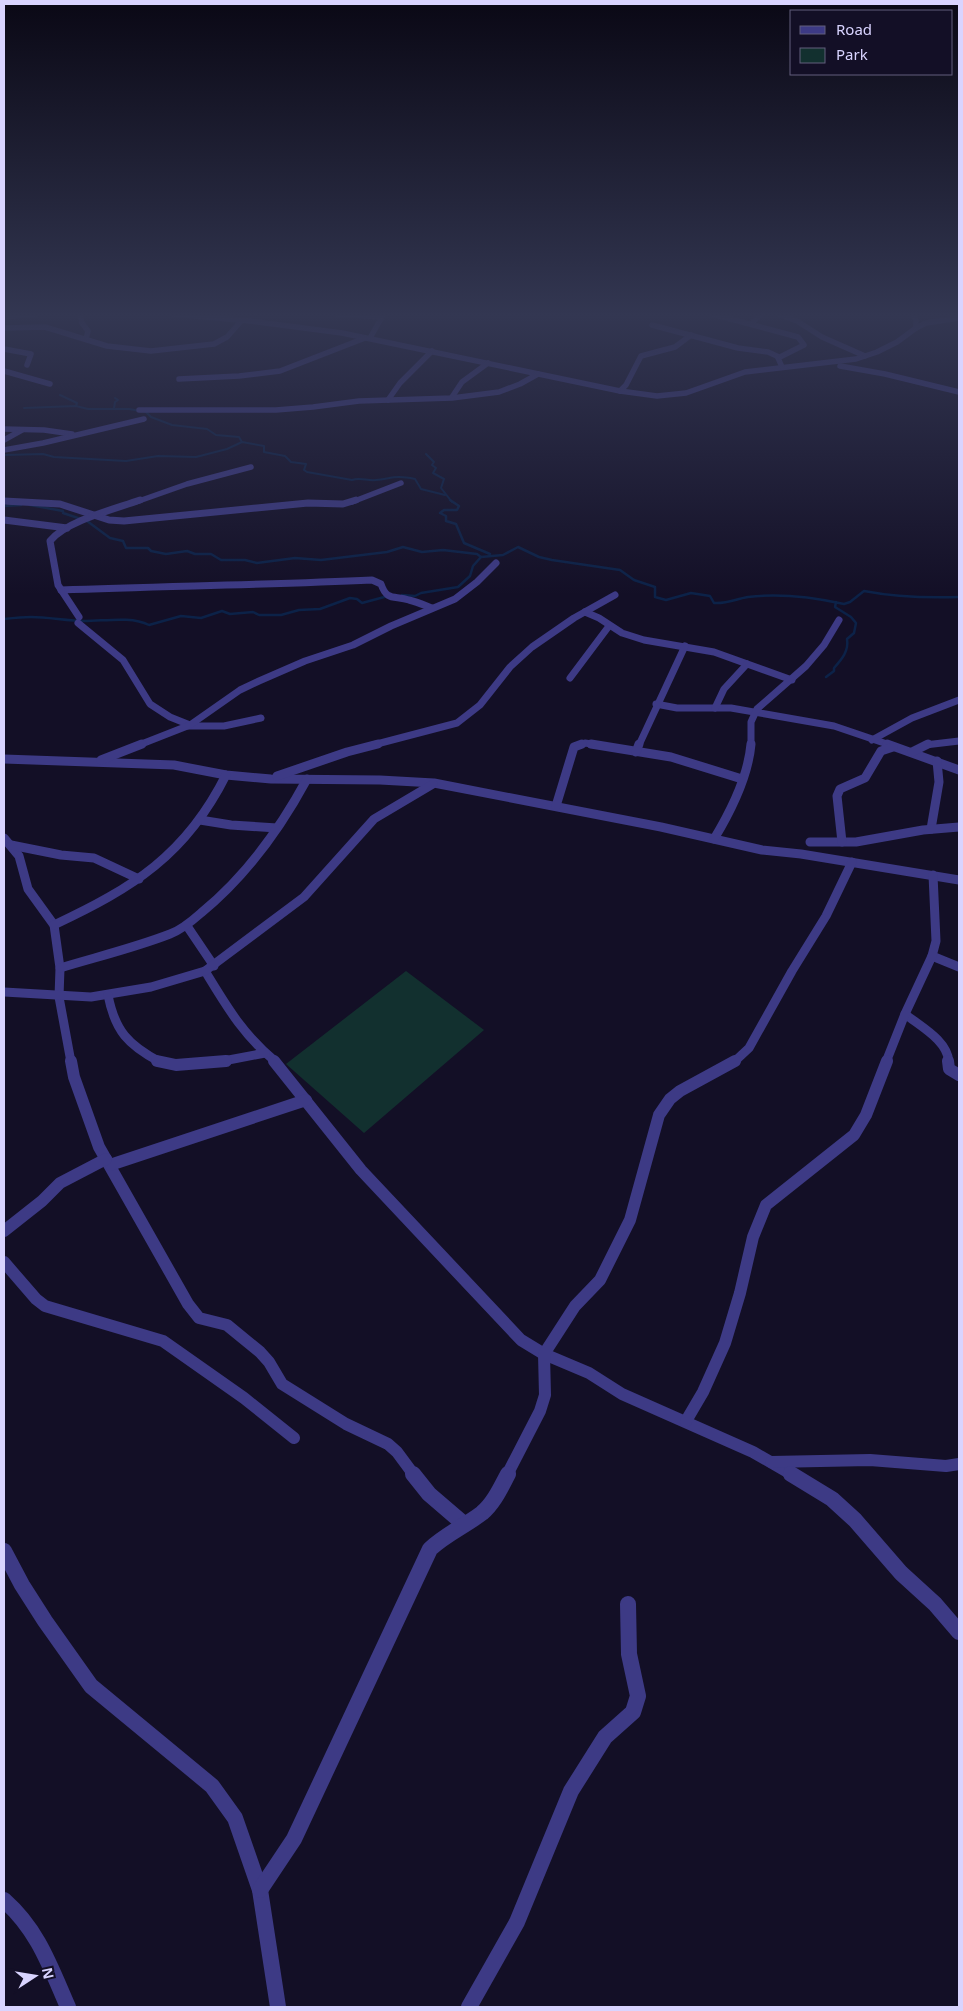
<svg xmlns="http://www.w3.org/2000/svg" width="963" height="2011" font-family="'Noto Sans',sans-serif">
	<rect width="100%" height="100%" fill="#130f26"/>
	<polygon fill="#12302f" points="406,971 484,1030 364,1133 286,1064"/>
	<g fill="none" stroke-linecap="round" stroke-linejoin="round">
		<g stroke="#0c2248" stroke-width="2">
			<polyline points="60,395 77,403 76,406"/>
			<polyline points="24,408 76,406 88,409 129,409 146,412 151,417 172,425 207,429 216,435 239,437 242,442"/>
			<polyline points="114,408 115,402 118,400 115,398"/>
			<polyline points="426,454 434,462 432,465 436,468 433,473 444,479 441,488 452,502"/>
			<path d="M5,455L43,454L54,457L126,461L158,456L196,457L227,449L242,442L264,446V452L285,456L291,462L306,464L304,470L307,472L352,480C360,477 367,481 376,480C393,478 396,475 415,479L421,489L445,495"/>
		</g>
		<g stroke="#0c2248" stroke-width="2.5">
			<polyline points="450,500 459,506 457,510 444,510 440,513 446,516 446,521 456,524 464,543 490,554"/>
			<path d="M30,505L63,511V513L87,521L110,538L123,541L126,548H148L151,551L166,554L187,551L195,554H211L221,560H245L257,563L295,558L321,560L387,552L403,547L422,552L443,550L477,554L481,557L503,555L518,547L539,557L552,560L620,570L634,580L655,587V597L666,600L691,593L710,596L714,603C728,604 735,599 748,597C781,593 812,597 844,604L850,602L864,591C895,597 927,598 959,597"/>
			<polyline points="4,506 21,505"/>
			<polyline points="402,595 415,596 421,593 458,587 470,576 473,566 481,557"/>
			<path d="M4,619C13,618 22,617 31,617C49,617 67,621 85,621C105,621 131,616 149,625L181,616L201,618L222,611L230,614L253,612L259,615H281L299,610L320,609L350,598L357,599L362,603L388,596"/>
			<path d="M826,677L834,671V668C842,659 849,651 847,639L854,633L856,623L851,617L835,607L836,602"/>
		</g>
		<g stroke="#3d3a85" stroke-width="5.5">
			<polyline points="80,314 82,323 88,331 86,339"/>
			<polyline points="174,314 250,321 342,333 620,391 657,396 686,393 745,372 856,359 877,352 897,342 916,328 916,320 913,314"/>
			<polyline points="337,314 382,317 370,338"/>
			<polyline points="712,314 798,337 804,345 778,358 782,367"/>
			<polyline points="778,314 797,321 822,337 865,356"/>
			<polyline points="4,317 35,314"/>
			<polyline points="751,324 761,314"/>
			<polyline points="652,325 738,348 768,352 779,357"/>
			<polyline points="4,328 45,327 107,346 151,351 214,344 227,337 242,320"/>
			<polyline points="916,328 926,323 959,318"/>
			<polyline points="4,349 31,354 27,365"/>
			<polyline points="840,366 885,374 959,392"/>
			<polyline points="4,371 50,384"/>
			<polyline points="179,379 239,376 280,371 365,338"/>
			<polyline points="620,391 626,385 641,356 675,347 691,335"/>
			<polyline points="452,397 462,382 488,363"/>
			<polyline points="388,400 400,383 432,351"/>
			<polyline points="139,410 276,410 313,407 359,401 452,398 499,392 520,384 538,374"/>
			<polyline points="4,429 44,430 72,434"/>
			<polyline points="4,440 22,430"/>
			<polyline points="4,450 43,443 144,419"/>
			<polyline points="4,501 14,502"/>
			<polyline points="136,502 187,484 251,467"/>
			<polyline points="352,502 401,483"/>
		</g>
		<g stroke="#3d3a85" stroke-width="7">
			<polyline points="4,501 60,504 109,520 124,521 308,503 343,504 356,500"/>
			<polyline points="4,520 67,528"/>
			<path d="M61,590C165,586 268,585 372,580L381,584C387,602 395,595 409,600C417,602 424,605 432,608"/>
			<polyline points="585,612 599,618 622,633 644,640 714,652 792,680"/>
			<path d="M79,617L58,585L50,541C66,521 115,509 140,500"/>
			<polyline points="78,623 123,660 150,704 170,717 190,725"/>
			<polyline points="570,678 609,626"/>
			<polyline points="656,704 677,708 731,708 834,726 890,745"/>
			<polyline points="715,708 724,689 747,664"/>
			<polyline points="187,726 224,726 261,718"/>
			<polyline points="872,740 912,718 959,700"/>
			<polyline points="139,745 190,725 240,690 259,681 305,661 353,645 391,626 455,599 477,582 496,563"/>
			<polyline points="373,745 457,723 480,705 510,667 532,647 574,618 615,595"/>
			<polyline points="579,745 585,743 598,745"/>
			<polyline points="639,745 685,646"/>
			<polyline points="751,745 751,722 757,709 806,666 824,645 839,620"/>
			<polyline points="925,745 959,741"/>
		</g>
		<g stroke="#3d3a85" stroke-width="9">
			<polyline points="591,744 671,757 742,779"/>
			<polyline points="887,744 959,770"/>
			<polyline points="636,752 639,744"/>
			<polyline points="912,752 928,744"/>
			<polyline points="4,759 174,765 226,775 271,779 380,780 434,783 661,827 762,850 801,854 959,880"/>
			<polyline points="101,760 142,744"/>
			<polyline points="277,776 347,752 378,744"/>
			<polyline points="556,806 574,747 582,744"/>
			<polyline points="200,820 231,825 277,828"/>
			<polyline points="931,829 939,782 937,761"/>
			<polyline points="4,838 19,856 28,889 54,925 60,968 59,997 71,1062"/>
			<path d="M714,839C731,811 748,778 751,744"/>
			<polyline points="810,842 856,842 923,830 959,827"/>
			<polyline points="842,842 837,796 840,789 865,778 881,751 893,747"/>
			<polyline points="11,845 61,855 94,858 139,879"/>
			<path d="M54,925C133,888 186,855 226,775"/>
			<polyline points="187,926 214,966"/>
			<polyline points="932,956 959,967"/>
			<path d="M60,968C96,957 134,948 170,934C181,930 192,921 201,913C245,877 280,829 307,779"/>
			<path d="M205,971C227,1007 243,1035 276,1062"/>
			<polyline points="4,992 91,997 151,987 205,971 304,897 374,819 433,784"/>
			<path d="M108,995C115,1031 128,1045 160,1062"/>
			<path d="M905,1014C921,1027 947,1040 949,1062"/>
			<polyline points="218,1062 265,1053"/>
			<polyline points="734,1062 749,1048 792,971 826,916 852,862"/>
			<polyline points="886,1062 905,1014 932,956 936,941 933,875"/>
		</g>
		<g stroke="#3d3a85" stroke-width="12">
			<polyline points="71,1061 74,1077 99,1147 188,1304 199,1318 227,1325 260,1352 269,1362 282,1384 346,1424 388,1444 397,1452 414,1475"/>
			<polyline points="157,1061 176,1065 226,1061"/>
			<polyline points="274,1061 361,1170 521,1340 544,1354 589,1373 622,1394 753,1452 793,1475"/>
			<polyline points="948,1061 949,1069 959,1075"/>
			<polyline points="110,1165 306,1100"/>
			<polyline points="4,1231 42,1201 60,1183 106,1159"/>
			<polyline points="4,1262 36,1299 45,1306 163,1341 244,1398 294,1438"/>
			<polyline points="686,1421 703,1392 725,1343 740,1293 753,1237 766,1205 854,1135 866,1115 887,1061"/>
			<polyline points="771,1462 870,1460 946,1466 959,1464"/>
			<polyline points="507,1475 540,1411 545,1395 544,1354 575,1306 600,1280 630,1220 659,1115 670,1099 680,1091 735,1061"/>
		</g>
		<g stroke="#3d3a85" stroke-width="16">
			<polyline points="413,1474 429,1494 464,1524"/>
			<polyline points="791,1474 832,1499 855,1520 901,1573 935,1604 959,1632"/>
			<polyline points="4,1551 22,1585 45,1621 91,1686 212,1786 235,1818 260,1890 278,2007"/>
			<path d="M260,1890L294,1839L430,1549C446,1534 465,1526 482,1513C494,1503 501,1487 508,1474"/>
			<path d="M4,1900C38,1930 50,1966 68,2007"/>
			<polyline points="469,2007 517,1922 571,1791 605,1737 633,1712 638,1696 629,1654 628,1604"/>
		</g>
	</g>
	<linearGradient id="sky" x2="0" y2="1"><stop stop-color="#0a0815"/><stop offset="0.53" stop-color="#333752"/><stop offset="1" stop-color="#333752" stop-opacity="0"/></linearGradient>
	<rect width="963" height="595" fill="url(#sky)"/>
	<rect width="963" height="2011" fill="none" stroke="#d9d4ff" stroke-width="10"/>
	<rect x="790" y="10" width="162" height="65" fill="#130f26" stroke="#625e7d"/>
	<rect x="800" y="26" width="25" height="8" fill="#3d3a85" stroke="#625e7d"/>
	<text x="836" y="35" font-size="15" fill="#d9d4ff">Road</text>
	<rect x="800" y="48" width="25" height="15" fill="#12302f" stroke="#625e7d"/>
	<text x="836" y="60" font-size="15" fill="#d9d4ff">Park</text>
	<g transform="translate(35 1976) rotate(78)" stroke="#130f26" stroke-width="4" paint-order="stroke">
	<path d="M0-4L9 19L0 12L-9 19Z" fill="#d9d4ff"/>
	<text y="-8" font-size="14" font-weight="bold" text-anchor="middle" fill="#d9d4ff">N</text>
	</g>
</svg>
